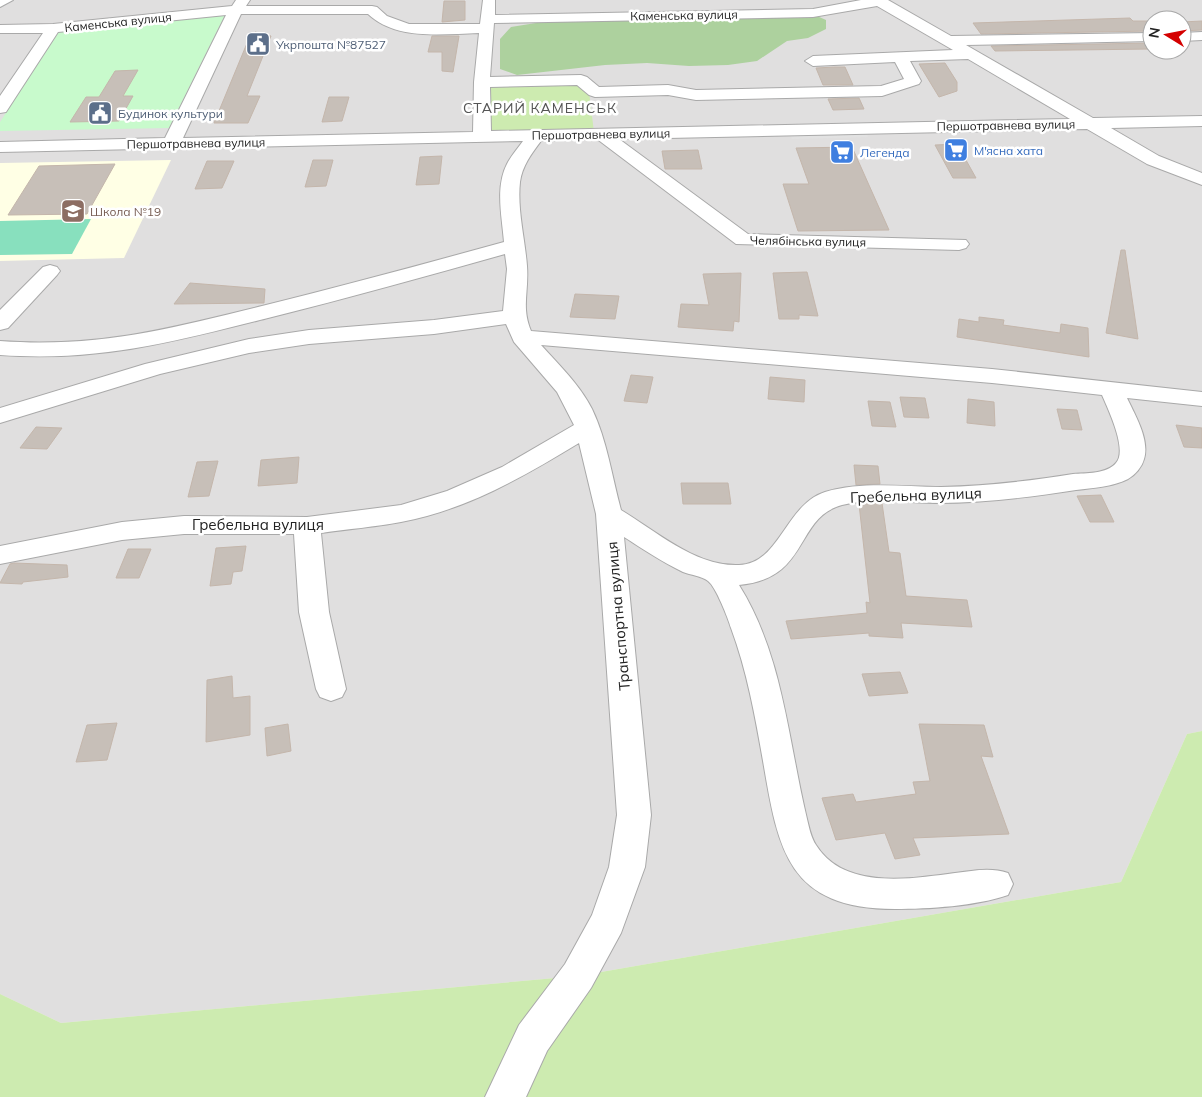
<svg xmlns="http://www.w3.org/2000/svg" width="1202" height="1097" font-family="Mulish,sans-serif">
	<rect width="100%" height="100%" fill="#f2efe9"/>
	<path fill="#e0dfdf" fill-rule="evenodd" d="M0,0H1202V731L1187,734L1121,882L578,976L61,1023L0,994ZM1152,20H1182V50H1152Z"/>
	<polygon fill="#ffffe5" points="171,160 124,258 0,261 0,163"/>
	<g fill="#cdebb0">
		<polygon points="577,83 589,92 594,132 489,134 488,85"/>
		<polygon points="1202,731 1202,1097 0,1097 0,994 61,1023 578,976 1121,882 1187,734"/>
	</g>
	<polygon fill="#add19e" points="817,16 826,20 826,29 808,38 787,41 757,61 728,65 689,66 647,63 605,65 517,75 500,69 500,39 511,27 542,22"/>
	<polygon fill="#c8facc" points="226,13 169,128 0,131 0,122 60,30"/>
	<polygon fill="#88e0be" points="91,219 72,254 0,255 0,221"/>
	<polygon fill="#e2e2e2" points="864,128 868,137 792,139 789,130"/>
	<g fill="#c7bfb8" stroke="#c4b6ab">
		<polygon points="444,1 465,1 465,20 442,22"/>
		<polygon points="1130,18 1133,21 1152,21 1152,31 981,34 973,23"/>
		<polygon points="1202,21 1202,30 1182,31 1182,22"/>
		<polygon points="255,32 271,36 247,96 260,96 248,123 214,123 250,36 253,36"/>
		<polygon points="432,36 459,36 453,72 442,71 442,52 428,52"/>
		<polygon points="1152,43 1152,49 995,51 991,46"/>
		<polygon points="945,63 957,82 957,91 939,97 919,64"/>
		<polygon points="835,67 845,67 853,85 823,85 816,68"/>
		<polygon points="138,70 123,96 133,96 119,121 70,122 86,97 99,97 115,71"/>
		<polygon points="329,97 349,97 342,121 322,122"/>
		<polygon points="859,98 864,109 833,110 828,99"/>
		<polygon points="957,144 976,178 953,178 935,145"/>
		<polygon points="852,147 889,230 798,231 783,184 809,184 796,148"/>
		<polygon points="698,150 702,169 665,169 662,151"/>
		<polygon points="442,156 439,184 416,185 420,157"/>
		<polygon points="313,160 333,160 326,186 305,187"/>
		<polygon points="207,161 234,161 222,188 195,189"/>
		<polygon points="115,164 87,214 8,215 39,166"/>
		<polygon points="1121,250 1125,250 1138,339 1106,333"/>
		<polygon points="807,272 818,316 799,315 799,319 779,319 773,273"/>
		<polygon points="741,273 739,322 734,321 733,331 678,327 681,304 709,305 703,274"/>
		<polygon points="190,283 265,289 264,303 174,304"/>
		<polygon points="575,294 619,296 615,319 570,317"/>
		<polygon points="979,317 1004,320 1003,325 1060,333 1061,324 1088,328 1089,357 957,337 959,319 979,322"/>
		<polygon points="631,375 653,377 647,403 624,401"/>
		<polygon points="770,377 805,380 804,402 768,399"/>
		<polygon points="900,397 925,398 929,418 904,417"/>
		<polygon points="968,399 994,402 995,426 967,423"/>
		<polygon points="868,401 890,402 896,427 872,426"/>
		<polygon points="1057,409 1077,410 1082,430 1062,429"/>
		<polygon points="1176,425 1202,428 1202,448 1184,447"/>
		<polygon points="36,427 62,428 47,449 20,448"/>
		<polygon points="299,457 297,483 258,486 261,460"/>
		<polygon points="218,461 209,496 188,497 197,462"/>
		<polygon points="854,465 878,466 880,484 856,485"/>
		<polygon points="681,483 728,483 731,504 683,504"/>
		<polygon points="1101,495 1114,522 1090,522 1077,496"/>
		<polygon points="882,503 889,552 900,553 906,596 967,600 972,627 901,623 903,638 869,636 869,633 791,639 786,621 867,613 866,602 870,603 859,504"/>
		<polygon points="246,546 242,571 233,572 231,584 210,586 216,548"/>
		<polygon points="128,549 151,549 139,578 116,578"/>
		<polygon points="14,563 67,565 68,577 23,582 22,584 0,583 10,564"/>
		<polygon points="900,672 908,693 869,696 862,674"/>
		<polygon points="232,676 233,698 250,696 250,735 206,742 207,680"/>
		<polygon points="117,723 107,760 76,762 87,725"/>
		<polygon points="288,724 291,751 267,756 265,728"/>
		<polygon points="919,724 984,725 993,757 981,756 1009,834 913,838 920,855 895,859 885,833 836,840 822,798 853,794 856,802 916,794 913,782 930,781"/>
	</g>
	<g fill="none" stroke-linecap="round" stroke-linejoin="round">
		<defs>
			<g id="minor">
				<polygon points="0,0 13,0 0,7"/>
				<path d="M236,0H250L246,6H372L377,7L387,16L409,24H480L483,0H495V15L813,9L861,0H888L951,36L1152,33V41L966,45L1093,118L1202,116V126L1111,128L1159,156L1202,173V185L1147,164L1087,129L619,139L748,234L966,240L969,244L966,248L959,250L736,244L597,139L541,141C532,153 522,166 520,182C517,209 525,239 527,266C529,291 521,307 531,331L992,369L1202,392V406L1127,398C1135,415 1150,440 1144,459C1142,467 1135,475 1128,479C1112,487 1093,488 1076,490C1031,497 986,503 940,503C908,503 873,497 842,505C794,518 810,579 739,585C783,655 788,740 807,819C809,827 811,838 816,845C844,890 910,879 955,873C973,871 990,867 1008,873L1013,884L1008,895C976,906 929,909 895,909C787,909 778,849 763,761C755,716 747,671 731,628C728,618 716,587 708,581C702,576 690,575 683,572C662,562 643,549 624,537L651,815L645,867L621,933L591,988L547,1051L526,1097H485L519,1025L565,964L592,915L609,867L617,815L596,514L579,443C523,477 466,510 401,522C375,527 348,529 321,533L329,612L346,689L342,697L331,701L320,697L316,689L299,612L294,534H184L122,540L0,564V546L122,522L184,516L307,517L401,505L447,491L502,467L574,425L557,392L514,342L506,324L434,334L309,344L249,353L160,374L0,423V408L145,364L249,339L309,330L434,320L503,311L507,269L505,254C427,276 348,298 268,318C173,342 99,362 0,355V341C97,348 169,329 262,306C343,286 424,264 504,242C502,217 495,187 507,164C511,156 518,148 523,141L0,152V142L165,138L226,15L58,32L6,112L0,113V96L43,33H0V25L53,24L232,6ZM877,6L953,50L813,56L805,61L813,66L895,62L904,79L881,86L696,90L668,85L599,87L587,77L581,75L490,77L494,23L813,17ZM241,14H368C397,41 443,34 479,33L474,82L473,132L183,138ZM968,59L1070,119L491,131L490,87L577,85L589,95L595,97L668,95L696,100L882,96L919,84L921,81L910,61ZM541,345L992,383L1102,395C1108,409 1128,450 1116,463C1107,474 1086,473 1073,474C1030,481 986,486 941,487C903,487 863,481 825,492C785,505 780,564 739,565C696,567 656,531 621,510C612,477 607,440 592,409C580,385 559,365 541,345Z"/>
				<polygon points="1202,32 1202,40 1182,41 1182,33"/>
				<polygon points="50,265 57,267 60,271 57,275 8,328 0,330 0,310 43,267"/>
			</g>
		</defs>
		<use href="#minor" stroke="#a9a9a9" stroke-width="2"/>
		<use href="#minor" fill="#fff" fill-rule="evenodd"/>
	</g>
	<defs>
		<symbol id="civic-square" viewBox="-11 -11 22 22"><rect x="-9" y="-9" width="18" height="18" rx="4" fill="#5c6f8a" stroke="#fff"/><path d="M-.6-6.5H3V-4.5H.6V-3L4-1V1h2V6H-6V1h2V-1L-.6-3ZM-1.2 2.5V6h2.4V2.5Z" fill="#fff"/></symbol>
		<symbol id="supermarket-square" viewBox="-11 -11 22 22"><rect x="-9" y="-9" width="18" height="18" rx="4" fill="#3f7fe0" stroke="#fff"/><path d="M-6-5.5h2.5l.6 2H6L4.5 2H-2.5L-4.4-4H-6ZM-1.5 3.2a1.3 1.3 0 1 0 .1 0ZM3 3.2a1.3 1.3 0 1 0 .1 0Z" fill="#fff"/></symbol>
		<symbol id="school-square" viewBox="-11 -11 22 22"><rect x="-9" y="-9" width="18" height="18" rx="4" fill="#8d6e63" stroke="#fff"/><path d="M0-5L7-2L0 1L-7-2ZM-4 1L0 2.5L4 1V4Q0 6-4 4Z" fill="#fff"/></symbol>
	</defs>
	<g fill-rule="evenodd">
		<use href="#civic-square" x="244" y="30" width="28" height="28"/>
		<use href="#civic-square" x="86" y="99" width="28" height="28"/>
		<use href="#supermarket-square" x="942" y="136" width="28" height="28"/>
		<use href="#supermarket-square" x="828" y="138" width="28" height="28"/>
		<use href="#school-square" x="59" y="197" width="28" height="28"/>
	</g>
	<g text-anchor="middle" dominant-baseline="central" stroke-width="5" stroke-linejoin="round" paint-order="stroke">
		<g font-size="12" fill="#222" stroke="#fff">
			<text transform="translate(684 15) rotate(-1)">Каменська вулиця</text>
			<text transform="translate(118 22) rotate(-6)">Каменська вулиця</text>
			<text transform="translate(1006 125) rotate(-1)">Першотравнева вулиця</text>
			<text transform="translate(601 134) rotate(-1)">Першотравнева вулиця</text>
			<text transform="translate(196 143) rotate(-1)">Першотравнева вулиця</text>
			<text transform="translate(808 241) rotate(1)">Челябінська вулиця</text>
		</g>
		<g font-size="12" fill="#4e5e75" stroke="#fff" text-anchor="start">
			<text x="276" y="44">Укрпошта №87527</text>
			<text x="118" y="113">Будинок культури</text>
		</g>
		<g font-size="12" fill="#366cbe" stroke="#fff" text-anchor="start">
			<text x="974" y="150">М'ясна хата</text>
			<text x="860" y="152">Легенда</text>
		</g>
		<g font-size="12" fill="#785e54" stroke="#fff" text-anchor="start">
			<text x="90" y="211">Школа №19</text>
		</g>
		<g font-size="14" letter-spacing="1" fill="#555" stroke="#fff">
			<text x="540" y="108">СТАРИЙ КАМЕНСЬК</text>
		</g>
		<g font-size="15" fill="#222" stroke="#fff">
			<text transform="translate(916 495) rotate(-2)">Гребельна вулиця</text>
			<text x="258" y="524">Гребельна вулиця</text>
			<text transform="translate(618 616) rotate(-95)">Транспортна вулиця</text>
		</g>
	</g>
	<g transform="translate(1167 35) rotate(280)"><circle r="24" fill="#ffffff" stroke="#a7a7a7"/>
	<path d="M0-4L9 19L0 12L-9 19Z" fill="#d40000"/>
	<text y="-8" font-size="14" font-weight="bold" text-anchor="middle" fill="#222222">N</text>
	</g>
</svg>
